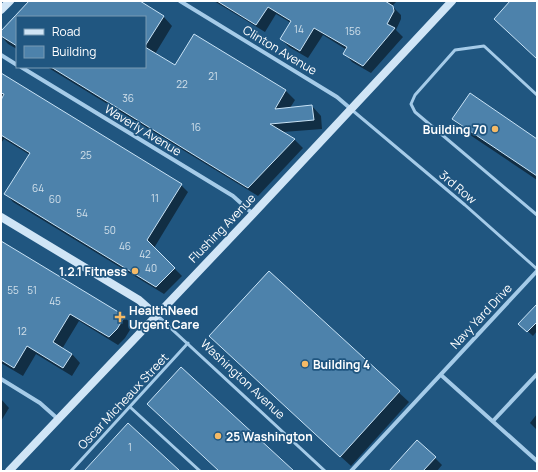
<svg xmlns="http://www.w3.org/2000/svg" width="538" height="472" font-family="Manrope,sans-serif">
	<rect width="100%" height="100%" fill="#205680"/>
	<g fill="#0007">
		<polygon points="30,1 138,1 163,16 172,26 155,54 175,67 194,35 286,91 295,100 290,108 312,106 321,116 322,129 283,132 294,139 303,148 258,196 47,67 145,67 145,17 17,17 17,49 8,44 1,36 1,33"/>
		<polygon points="214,1 397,1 392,6 401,15 401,19 396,30 403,37 371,73 352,62 345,54 347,50 323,35 308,58 289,47 281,39 291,23 276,14 265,32"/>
		<polygon points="1,75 181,185 188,192 154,248 182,276 164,294 13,202 6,194 30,155 4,139 1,143"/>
		<polygon points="453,119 537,140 537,180 467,133"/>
		<polygon points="1,242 124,317 133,325 125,338 118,345 79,321 62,349 72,354 80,363 72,376 36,354 23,376 1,363"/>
		<polygon points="269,272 409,402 351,466 220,346"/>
		<polygon points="537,311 537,331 533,336 520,324"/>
		<polygon points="1,399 9,408 1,421"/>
		<polygon points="537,414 537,430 530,423"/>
		<polygon points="435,458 442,465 437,471 390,471"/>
	</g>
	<g fill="#4d82ab" stroke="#c9e3f6">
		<polygon points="29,1 140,1 164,16 145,46 145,17 17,17 17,46 1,36 1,31"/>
		<polygon points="217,1 385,1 393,6 394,11 387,24 395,28 363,66 343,54 347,47 314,28 300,51 280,39 291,21 268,7 256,25"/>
		<polygon points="510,1 537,1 537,59 494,19"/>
		<polygon points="194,34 286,90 275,109 312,105 314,120 270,124 295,139 248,188 51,67 145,67 145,47 175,65"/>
		<polygon points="1,73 182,184 147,240 175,268 156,287 4,194 30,153 1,135 1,100 4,94 1,93"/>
		<polygon points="470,93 537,139 537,176 452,119"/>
		<polygon points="1,241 125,316 117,329 109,337 70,314 53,342 72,354 63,368 27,346 14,368 1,360"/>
		<polygon points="269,271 400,391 340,457 209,336"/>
		<polygon points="537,304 537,322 527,332 518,324"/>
		<polygon points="181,367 294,471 219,471 147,404"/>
		<polygon points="128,423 180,471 84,471"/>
		<polygon points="417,440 436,457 423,471 389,471"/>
	</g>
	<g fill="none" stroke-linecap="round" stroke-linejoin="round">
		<g stroke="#a5cbe8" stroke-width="3">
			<polyline points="537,95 484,46 455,50 415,95 411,104 415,112 537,215"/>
			<polyline points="352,110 465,205 537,269"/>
			<polyline points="164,322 325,471"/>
			<polyline points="130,407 200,471"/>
			<polyline points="71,471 188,343"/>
		</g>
		<g stroke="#a5cbe8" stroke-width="4">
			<polyline points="180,1 337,97 351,109"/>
			<polyline points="1,55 17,65"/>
			<polyline points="21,67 233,196 253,214"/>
			<polyline points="156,315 164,322"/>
			<polyline points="441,375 537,461"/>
			<polyline points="1,379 40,403 58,419"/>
			<polyline points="493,421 537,374"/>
			<polyline points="351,471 537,271"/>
		</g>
		<g stroke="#d0e5f6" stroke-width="8">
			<polyline points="1,10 10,1"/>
			<polyline points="1,217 139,300 156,315"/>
			<polyline points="9,471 253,214 452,1"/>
		</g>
	</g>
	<g fill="#f5ba66" stroke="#205680" stroke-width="1.5">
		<circle cx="495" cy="129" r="4"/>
		<circle cx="135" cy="271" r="4"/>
		<path d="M118 311h4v4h4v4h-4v4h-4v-4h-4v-4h4z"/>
		<circle cx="305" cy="364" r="4"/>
		<circle cx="218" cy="436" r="4"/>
	</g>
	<g text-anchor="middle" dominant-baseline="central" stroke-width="3.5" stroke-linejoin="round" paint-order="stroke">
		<g font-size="10" fill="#d2e0ea">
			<text x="299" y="29">14</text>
			<text x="353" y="31">156</text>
			<text x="213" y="76">21</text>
			<text x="182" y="84">22</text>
			<text x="128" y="98">36</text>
			<text x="196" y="127">16</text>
			<text x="86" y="155">25</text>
			<text x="38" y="188">64</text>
			<text x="155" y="198">11</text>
			<text x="55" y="199">60</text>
			<text x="82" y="213">54</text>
			<text x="110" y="230">50</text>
			<text x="125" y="246">46</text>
			<text x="145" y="254">42</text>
			<text x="151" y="268">40</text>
			<text x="13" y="290">55</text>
			<text x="32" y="290">51</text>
			<text x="55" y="301">45</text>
			<text x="22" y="331">12</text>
			<text x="130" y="447">1</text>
		</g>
		<g font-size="12" fill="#fff" stroke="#205680">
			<text transform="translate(280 50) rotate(31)">Clinton Avenue</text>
			<text transform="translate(143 130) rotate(31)">Waverly Avenue</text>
			<text transform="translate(458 187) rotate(40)">3rd Row</text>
			<text transform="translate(222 228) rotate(-46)">Flushing Avenue</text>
			<text transform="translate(481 316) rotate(-47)">Navy Yard Drive</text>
			<text transform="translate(243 379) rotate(43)">Washington Avenue</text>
			<text transform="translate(123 401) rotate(-47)">Oscar Micheaux Street</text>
		</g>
		<g font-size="12" font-weight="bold" fill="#fff" stroke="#205680" text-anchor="start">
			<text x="487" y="129" text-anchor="end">Building 70</text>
			<text x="127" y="271" text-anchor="end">1.2.1 Fitness</text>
			<text x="129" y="310">HealthNeed<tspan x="129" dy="14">Urgent Care</tspan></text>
			<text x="313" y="364">Building 4</text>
			<text x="226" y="436">25 Washington</text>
		</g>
	</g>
	<rect width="538" height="472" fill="none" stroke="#ffffff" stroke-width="4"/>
	<rect x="16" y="16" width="130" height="52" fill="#205680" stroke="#799ab3"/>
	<rect x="24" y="29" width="20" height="6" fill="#d0e5f6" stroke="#799ab3"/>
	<text x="52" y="36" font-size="12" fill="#ffffff">Road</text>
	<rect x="24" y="46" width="20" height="12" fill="#4d82ab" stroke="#799ab3"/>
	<text x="52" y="56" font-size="12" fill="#ffffff">Building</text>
</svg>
